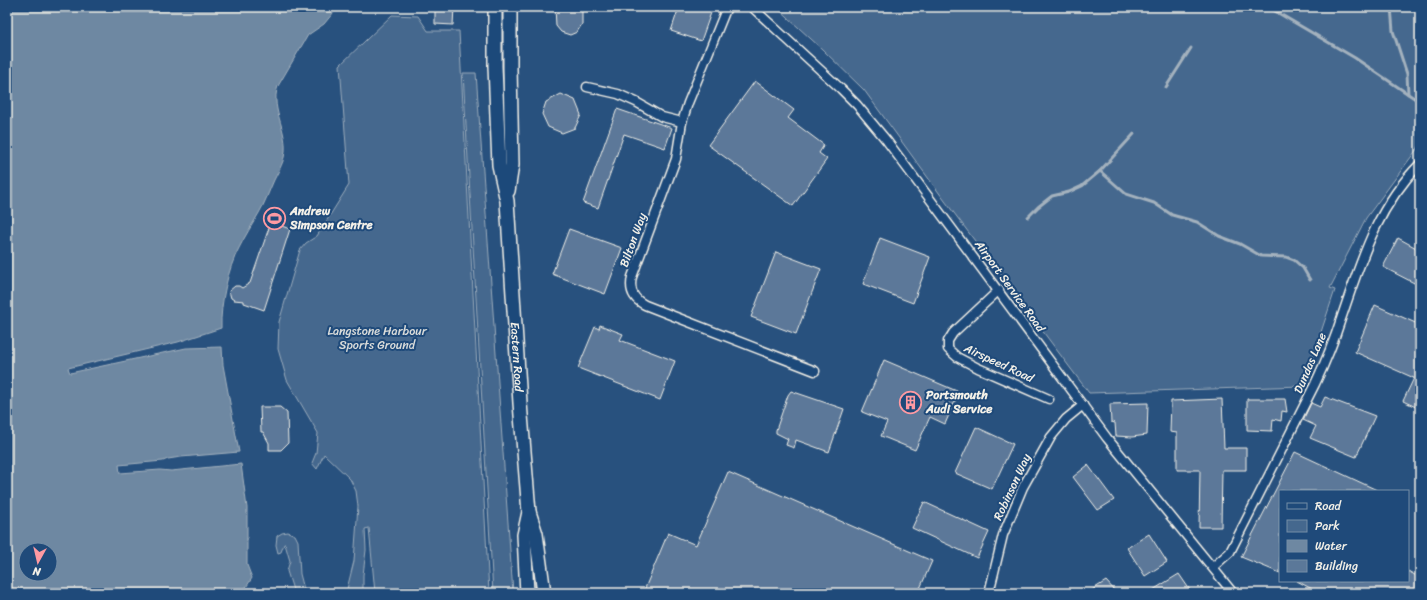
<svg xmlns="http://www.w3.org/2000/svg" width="1427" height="600" font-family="Sriracha,sans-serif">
	<rect width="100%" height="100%" fill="#28517e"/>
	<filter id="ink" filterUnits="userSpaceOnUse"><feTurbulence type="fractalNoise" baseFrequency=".025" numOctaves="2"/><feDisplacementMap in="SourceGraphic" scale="8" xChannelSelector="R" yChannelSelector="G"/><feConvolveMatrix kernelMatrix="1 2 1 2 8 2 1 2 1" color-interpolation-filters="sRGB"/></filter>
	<g filter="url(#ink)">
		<g fill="#45688e" stroke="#9cacbb">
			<polygon points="776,7 1420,7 1420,145 1366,218 1330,288 1335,290 1303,386 1089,393 945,201 864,90 822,49"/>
			<polygon points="392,15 418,16 428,31 459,31 489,593 375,593 369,528 365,529 366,550 363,575 363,593 346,593 354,561 358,506 356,491 350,479 324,454 317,469 312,463 316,453 318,433 287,380 278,349 279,322 300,250 306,243 317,236 349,185 340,65"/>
			<polygon points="463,73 476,73 513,593 493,593"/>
			<polygon points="288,532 295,535 298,541 300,574 305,593 294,593 287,571 290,561 285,544 284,544 281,552 278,553 276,545 277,536 282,533"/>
		</g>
		<path fill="#6e88a2" stroke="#a4b2be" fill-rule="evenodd" d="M7,7H338L324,24L308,35L278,86C269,111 292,134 283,161C281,167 277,174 274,180C269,191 265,203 259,213C252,225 245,236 239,248C228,268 220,305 221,328L178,342L68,368L70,373L186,348L222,347L223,365L239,452L181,457L168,459L163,461L119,465L120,473L160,470L171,471L241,464L247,508V565L252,578L245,589L239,593H7ZM26,550H50V574H26Z"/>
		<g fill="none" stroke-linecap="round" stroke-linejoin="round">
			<g stroke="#a4b2be" stroke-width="3">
				<polyline points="1268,7 1355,58 1420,102"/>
				<polyline points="1391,7 1393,31 1407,74 1408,94"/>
				<polyline points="1166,87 1191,48"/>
				<polyline points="1100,171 1134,134"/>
				<polyline points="1028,217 1038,207 1052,196 1069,192 1082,186 1100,171 1126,194 1154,203 1172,215 1197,222 1219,236 1240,244 1261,256 1286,257 1294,260 1303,268 1310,280"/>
			</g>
		</g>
		<g fill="#5b7899" stroke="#f4f1e8">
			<polygon points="435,7 454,7 453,25 435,24"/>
			<polygon points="555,7 582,7 582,24 577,32 570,35 561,32 556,26"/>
			<polygon points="679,7 713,7 701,41 671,31"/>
			<polygon points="755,81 794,110 788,118 824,145 819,153 827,159 793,206 708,145"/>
			<polygon points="561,94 575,100 581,115 575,128 562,133 548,127 542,114 546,102"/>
			<polygon points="617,109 672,128 665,148 624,134 598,208 583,203"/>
			<polygon points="271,222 290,229 264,310 244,303 244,301 234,300 231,298 229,291 235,286 239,286 242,288 250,283"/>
			<polygon points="569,229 622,248 605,294 552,274"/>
			<polygon points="880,238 930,257 913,303 863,284"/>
			<polygon points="1398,238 1420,250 1420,286 1383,267"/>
			<polygon points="776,252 821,269 796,334 751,317"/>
			<polygon points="1375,305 1420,325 1420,409 1403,401 1414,378 1355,352"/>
			<polygon points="600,325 623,334 620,340 675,361 660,400 578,368 595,327 599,329"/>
			<polygon points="884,360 959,392 945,424 930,417 915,450 881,436 887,422 862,412"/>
			<polygon points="791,391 844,409 829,452 796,440 794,448 786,445 788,439 776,433 776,430 788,395"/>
			<polygon points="1325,397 1375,416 1356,457 1310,438 1316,426 1303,420 1311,403 1320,407"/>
			<polygon points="1222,399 1224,448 1246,448 1246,470 1222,470 1221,527 1199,527 1200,470 1177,470 1177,433 1170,432 1171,401"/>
			<polygon points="1247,399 1285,399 1287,412 1282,411 1281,421 1273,419 1272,431 1247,430"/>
			<polygon points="1148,403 1147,435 1132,437 1116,436 1115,423 1111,422 1110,404"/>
			<polygon points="260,407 280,407 287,413 288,443 281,450 269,450 269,443 263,432 261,432"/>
			<polygon points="976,427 1013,444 992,489 955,473"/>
			<polygon points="1295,452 1379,491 1280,491 1280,573 1241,557"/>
			<polygon points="1088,465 1114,500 1098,510 1073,477"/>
			<polygon points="728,472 932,561 918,593 643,593 668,533 696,545"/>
			<polygon points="924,502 989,532 977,558 912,528"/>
			<polygon points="1149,534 1167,562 1145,576 1127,548"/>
			<polygon points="1408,571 1420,578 1420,593 1310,593 1312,589 1297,581 1408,581"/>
			<polygon points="1179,574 1192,593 1148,593"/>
			<polygon points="1106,581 1117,593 1087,593"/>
		</g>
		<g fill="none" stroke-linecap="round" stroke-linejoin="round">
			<defs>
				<g id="minor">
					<path d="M727,7L688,103L682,122L676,159L632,277C629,290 633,299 645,305L815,371"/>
					<polyline points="752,7 841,89 857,105 887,141 1107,438 1233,593"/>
					<polyline points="587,87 618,94 636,102 662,117 682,122"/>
					<polyline points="999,290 953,333 948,341 948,349 957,357 978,368 1049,399"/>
					<path d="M1213,567L1230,552L1315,384C1325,363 1334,341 1341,319C1361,261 1376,208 1420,164"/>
					<polyline points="989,593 1003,535 1023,487 1051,437 1066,419 1083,405"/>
				</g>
				<g id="primary">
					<path id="s1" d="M495,7V66L499,165L507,201L520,403L529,512L536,534L544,593"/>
					<polyline points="508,191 512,165 510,68 510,7"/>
					<polyline points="527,593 524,535 529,512"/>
				</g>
			</defs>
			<use href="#minor" stroke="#f4f1e8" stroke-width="11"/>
			<use href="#primary" stroke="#f4f1e8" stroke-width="16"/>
			<use href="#minor" stroke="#1f4a7a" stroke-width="8"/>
			<use href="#primary" stroke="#1f4a7a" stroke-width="13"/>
		</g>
	</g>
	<defs>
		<symbol id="stadium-ring" viewBox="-11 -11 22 22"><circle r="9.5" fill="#1f4a7a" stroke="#ff9aa2" stroke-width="1.5"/><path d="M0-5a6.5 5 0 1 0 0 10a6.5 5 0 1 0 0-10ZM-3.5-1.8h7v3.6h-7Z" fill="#ff9aa2"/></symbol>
		<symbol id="building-ring" viewBox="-11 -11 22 22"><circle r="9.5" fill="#1f4a7a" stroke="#ff9aa2" stroke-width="1.5"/><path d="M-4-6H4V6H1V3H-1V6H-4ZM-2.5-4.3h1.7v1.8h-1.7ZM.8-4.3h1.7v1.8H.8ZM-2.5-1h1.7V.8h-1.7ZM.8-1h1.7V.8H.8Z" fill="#ff9aa2"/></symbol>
	</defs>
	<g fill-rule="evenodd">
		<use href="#stadium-ring" x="262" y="206" width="25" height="25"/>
		<use href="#building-ring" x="898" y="390" width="25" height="25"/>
	</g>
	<g text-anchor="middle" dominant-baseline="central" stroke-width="4" stroke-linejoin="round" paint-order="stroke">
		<g font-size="12" font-weight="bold" fill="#f4f1e8" stroke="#1f4a7a" text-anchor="start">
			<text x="290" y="211">Andrew<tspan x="290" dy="14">Simpson Centre</tspan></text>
			<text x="926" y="395">Portsmouth<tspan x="926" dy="14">Audi Service</tspan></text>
		</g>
		<g font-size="12" fill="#f4f1e8" stroke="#1f4a7a">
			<text transform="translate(633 240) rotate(-70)">Bilton Way</text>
			<text transform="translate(1010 286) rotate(54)">Airport Service Road</text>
			<text stroke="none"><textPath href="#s1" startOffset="351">Eastern Road</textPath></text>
			<text transform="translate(999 363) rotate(25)">Airspeed Road</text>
			<text transform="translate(1310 363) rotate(-67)">Dundas Lane</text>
			<text transform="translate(1012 487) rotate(-65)">Robinson Way</text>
		</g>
		<g font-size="12" fill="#dadcda" stroke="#1f4a7a">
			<text x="377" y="331">Langstone Harbour<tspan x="377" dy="14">Sports Ground</tspan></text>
		</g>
	</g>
	<rect width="1427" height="600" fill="none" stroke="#1f4a7a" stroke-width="24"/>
	<rect x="12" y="12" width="1403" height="576" fill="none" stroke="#f4f1e8" stroke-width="1.5" filter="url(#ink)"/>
	<rect x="1279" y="490" width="130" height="92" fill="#1f4a7a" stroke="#748da6"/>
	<rect x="1287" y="503" width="20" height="6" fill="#1f4a7a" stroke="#748da6"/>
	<text x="1315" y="510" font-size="12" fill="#f4f1e8">Road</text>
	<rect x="1287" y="520" width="20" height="12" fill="#45688e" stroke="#748da6"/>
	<text x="1315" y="530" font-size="12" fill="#f4f1e8">Park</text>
	<rect x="1287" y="540" width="20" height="12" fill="#6e88a2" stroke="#748da6"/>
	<text x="1315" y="550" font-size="12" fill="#f4f1e8">Water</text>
	<rect x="1287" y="560" width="20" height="12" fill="#5b7899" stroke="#748da6"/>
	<text x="1315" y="570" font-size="12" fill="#f4f1e8">Building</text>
	<g transform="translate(38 562) rotate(188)"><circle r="19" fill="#1f4a7a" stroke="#748da6"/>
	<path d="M0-3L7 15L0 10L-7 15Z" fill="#ff9aa2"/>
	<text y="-6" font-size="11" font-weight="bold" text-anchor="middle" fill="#f4f1e8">N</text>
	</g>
</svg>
